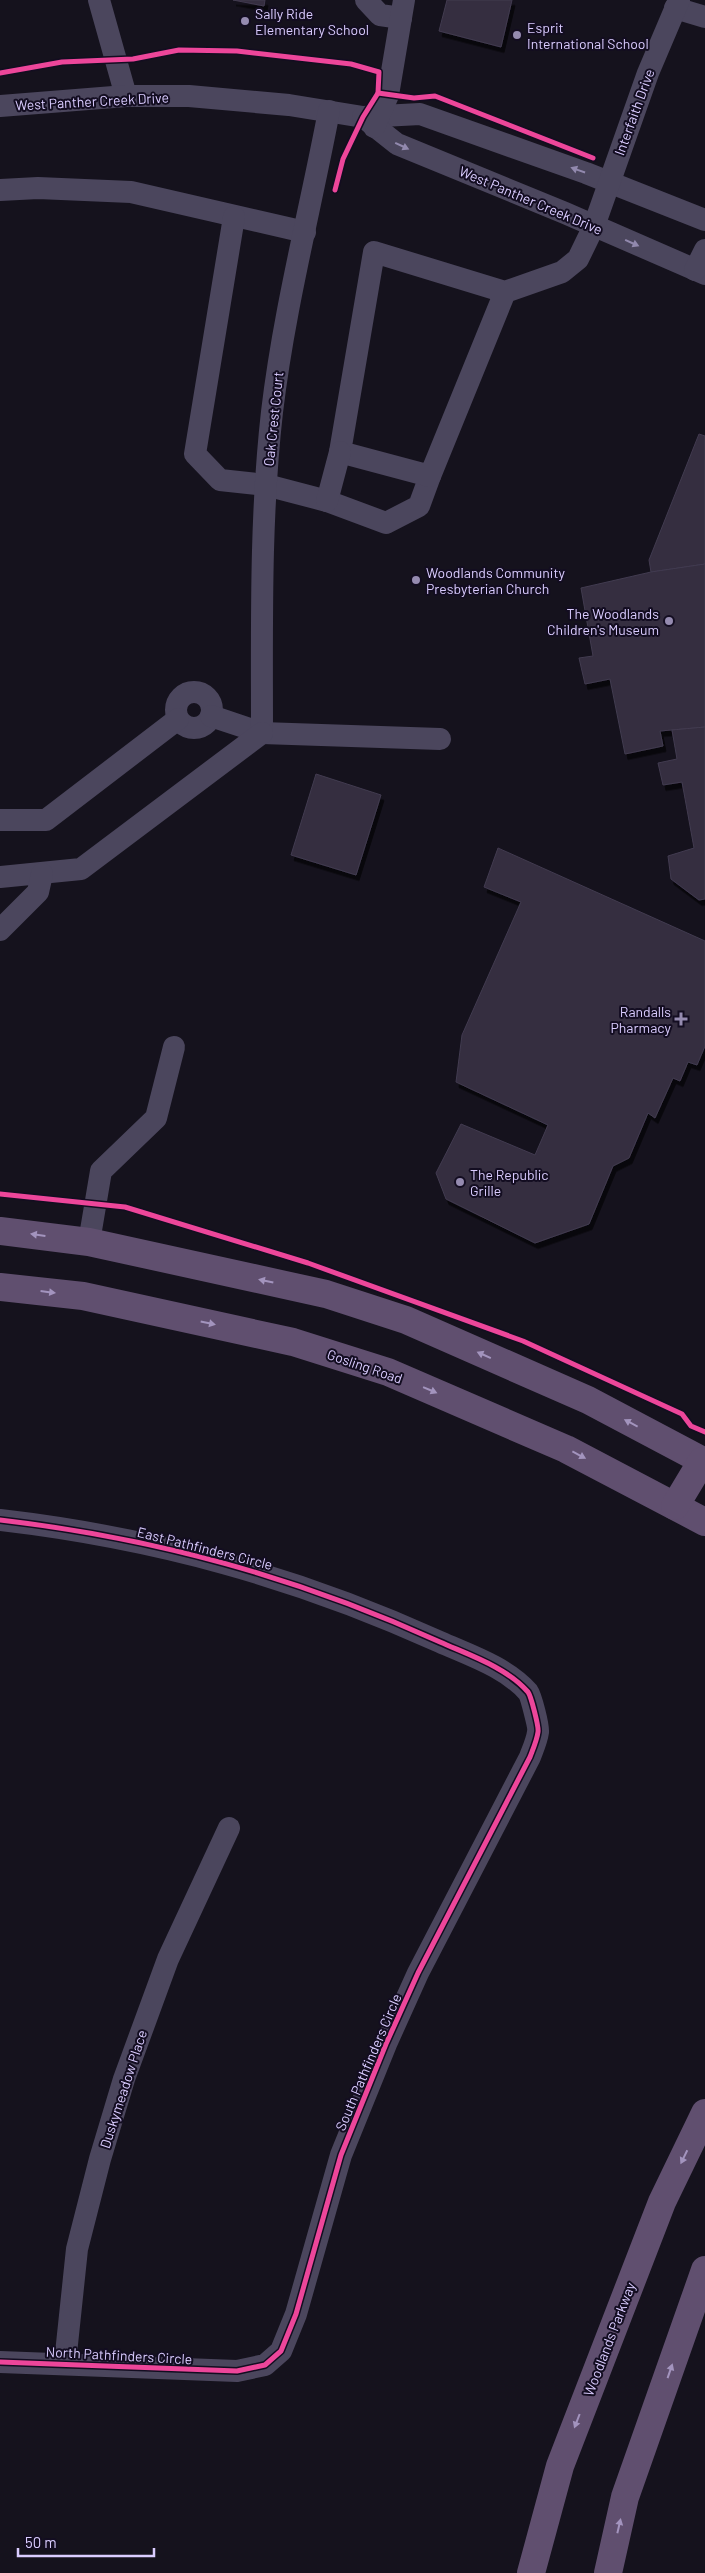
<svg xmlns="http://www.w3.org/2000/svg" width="705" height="2573" font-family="Barlow,sans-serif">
	<defs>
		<filter id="shadow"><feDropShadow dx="3" dy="5.5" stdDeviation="0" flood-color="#0009"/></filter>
	</defs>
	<rect width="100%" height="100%" fill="#15121d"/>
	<g fill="#342e3f" stroke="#423b50" filter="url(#shadow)">
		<polygon points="233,0 265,0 264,6"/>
		<polygon points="447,0 512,0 501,47 439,31"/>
		<polygon points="699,434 705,436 705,564 651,572 649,560"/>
		<polygon points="705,564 705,727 660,731 663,746 625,754 610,679 585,684 579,658 593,656 581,588 651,572"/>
		<polygon points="705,727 705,899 699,900 671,879 668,856 694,848 682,782 663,785 658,763 677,759 672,730"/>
		<polygon points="316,774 381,795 356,875 291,855"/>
		<polygon points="498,848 705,941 705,1046 697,1065 688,1062 680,1081 673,1078 655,1118 648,1113 629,1158 613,1166 589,1224 535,1243 446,1199 436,1173 461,1124 535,1155 548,1125 456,1082 462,1035 521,902 484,887"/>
	</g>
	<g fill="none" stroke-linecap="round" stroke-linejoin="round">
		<g stroke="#4b465d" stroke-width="22">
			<polyline points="99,0 126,96"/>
			<polyline points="366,0 380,15 401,18"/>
			<polyline points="675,8 705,17"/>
			<polyline points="0,106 126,96 189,96 289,105 363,117 420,114 586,173 705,220"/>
			<polyline points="363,117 397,144 565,213 705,274"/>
			<polyline points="374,127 388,95 404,0"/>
			<polyline points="0,190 38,188 131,192 305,232"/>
			<polyline points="234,217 195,454 220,480 266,485 327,501 386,523 419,506 430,476"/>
			<polyline points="695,270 705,250"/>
			<polyline points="505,292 374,252 340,452 430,476 505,292 562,272 578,259 594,226 648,73 679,0"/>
			<polyline points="327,501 340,452"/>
			<circle cx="194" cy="710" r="18"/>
			<polyline points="211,716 262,733 440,739"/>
			<path d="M262,733C262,626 260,518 272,412C284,310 310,211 329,111"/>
			<polyline points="0,820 46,820 178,719"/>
			<polyline points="0,877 81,869 262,733"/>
			<polyline points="0,930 38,892 42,874"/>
			<polyline points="89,1242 101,1171 156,1118 174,1047"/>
			<path d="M0,1520C155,1538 297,1577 440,1642C469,1655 506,1667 528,1692C531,1696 539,1727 538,1732C537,1740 533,1749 530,1757L418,1973L386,2044L341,2155L296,2314L281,2351L265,2365L237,2371L0,2362"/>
			<polyline points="65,2363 77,2249 100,2159 124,2079 168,1959 229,1828"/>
		</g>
		<g stroke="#604f6f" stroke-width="28">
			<polyline points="0,1231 89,1242 326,1294 406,1320 588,1400 705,1462"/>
			<polyline points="0,1287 83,1296 293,1342 388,1372 566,1449 705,1522"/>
			<polyline points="675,1506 702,1461"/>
			<polyline points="531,2573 560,2466 662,2202 705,2113"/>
			<polyline points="608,2573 625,2497 705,2270"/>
		</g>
		<defs>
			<g id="cycleway">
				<polyline points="0,73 62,62 133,59 179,50 237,51 351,64 379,72 378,93 363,117 343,159 335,190"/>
				<polyline points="378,93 414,98 435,96 593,158"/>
				<polyline points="0,1194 125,1207 308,1263 523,1341 682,1414 691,1426 705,1432"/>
				<path d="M0,1520C155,1538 297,1577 440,1642C469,1655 506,1667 528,1692C531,1696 539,1727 538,1732C537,1740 533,1749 530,1757L418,1973L386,2044L341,2155L296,2314L281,2351L265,2365L237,2371L0,2362"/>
			</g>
		</defs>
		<use href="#cycleway" stroke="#130d21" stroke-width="8"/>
		<use href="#cycleway" stroke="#ed469a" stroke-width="5"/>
	</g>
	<defs><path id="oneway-solid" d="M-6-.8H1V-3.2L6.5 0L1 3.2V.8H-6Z" transform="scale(1.25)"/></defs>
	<g fill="#9289ae">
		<use href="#oneway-solid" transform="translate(402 146) rotate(25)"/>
		<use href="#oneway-solid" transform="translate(578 170) rotate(-161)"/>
		<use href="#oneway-solid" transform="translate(632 243) rotate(24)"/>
	</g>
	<g fill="#a394be">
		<use href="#oneway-solid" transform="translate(38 1235) rotate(-172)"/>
		<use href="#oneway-solid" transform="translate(266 1281) rotate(-168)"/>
		<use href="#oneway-solid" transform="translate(48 1292) rotate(7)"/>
		<use href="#oneway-solid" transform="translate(208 1323) rotate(12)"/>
		<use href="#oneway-solid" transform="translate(484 1355) rotate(-156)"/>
		<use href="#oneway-solid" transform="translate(430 1390) rotate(23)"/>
		<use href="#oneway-solid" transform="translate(631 1423) rotate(-152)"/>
		<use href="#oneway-solid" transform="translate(579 1455) rotate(28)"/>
		<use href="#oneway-solid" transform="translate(684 2157) rotate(116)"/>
		<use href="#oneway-solid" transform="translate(670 2371) rotate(-71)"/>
		<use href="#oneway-solid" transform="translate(577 2421) rotate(111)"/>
		<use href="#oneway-solid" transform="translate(619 2526) rotate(-77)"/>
	</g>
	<g fill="#958bb0" stroke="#130d21" stroke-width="2">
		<circle cx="245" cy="21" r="5"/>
		<circle cx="517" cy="35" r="5"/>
		<circle cx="416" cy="580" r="5"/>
		<circle cx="669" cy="621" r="5"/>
		<path d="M678.5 1011.5h5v5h5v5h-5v5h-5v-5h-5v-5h5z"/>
		<circle cx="460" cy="1182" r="5"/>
	</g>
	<g text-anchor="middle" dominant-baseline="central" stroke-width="4" stroke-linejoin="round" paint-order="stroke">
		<g font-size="14" fill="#daccff" stroke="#130d21" text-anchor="start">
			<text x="255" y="13">Sally Ride<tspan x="255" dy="16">Elementary School</tspan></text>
			<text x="527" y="27">Esprit<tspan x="527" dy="16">International School</tspan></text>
			<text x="426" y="572">Woodlands Community<tspan x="426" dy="16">Presbyterian Church</tspan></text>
			<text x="659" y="613" text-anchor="end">The Woodlands<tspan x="659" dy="16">Children's Museum</tspan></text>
			<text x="671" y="1011" text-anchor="end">Randalls<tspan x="671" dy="16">Pharmacy</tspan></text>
			<text x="470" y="1174">The Republic<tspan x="470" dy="16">Grille</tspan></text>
		</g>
		<g font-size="14" fill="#daccff" stroke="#130d21">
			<text transform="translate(92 101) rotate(-3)">West Panther Creek Drive</text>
			<text transform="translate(634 112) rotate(-70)">Interfaith Drive</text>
			<text transform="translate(531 200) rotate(23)">West Panther Creek Drive</text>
			<text transform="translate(273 419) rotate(-84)">Oak Crest Court</text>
			<text transform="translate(365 1366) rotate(19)">Gosling Road</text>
			<text transform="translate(205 1548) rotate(14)">East Pathfinders Circle</text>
			<text transform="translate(368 2062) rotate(-67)">South Pathfinders Circle</text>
			<text transform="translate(123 2089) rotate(-72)">Duskymeadow Place</text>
			<text transform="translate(609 2339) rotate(-69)">Woodlands Parkway</text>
			<text transform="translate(119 2355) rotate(3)">North Pathfinders Circle</text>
		</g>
	</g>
	<path d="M18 2548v8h136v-8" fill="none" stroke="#daccff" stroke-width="2.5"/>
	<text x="25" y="2548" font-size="15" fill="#daccff" stroke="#130d21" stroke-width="4" paint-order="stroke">50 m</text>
</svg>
